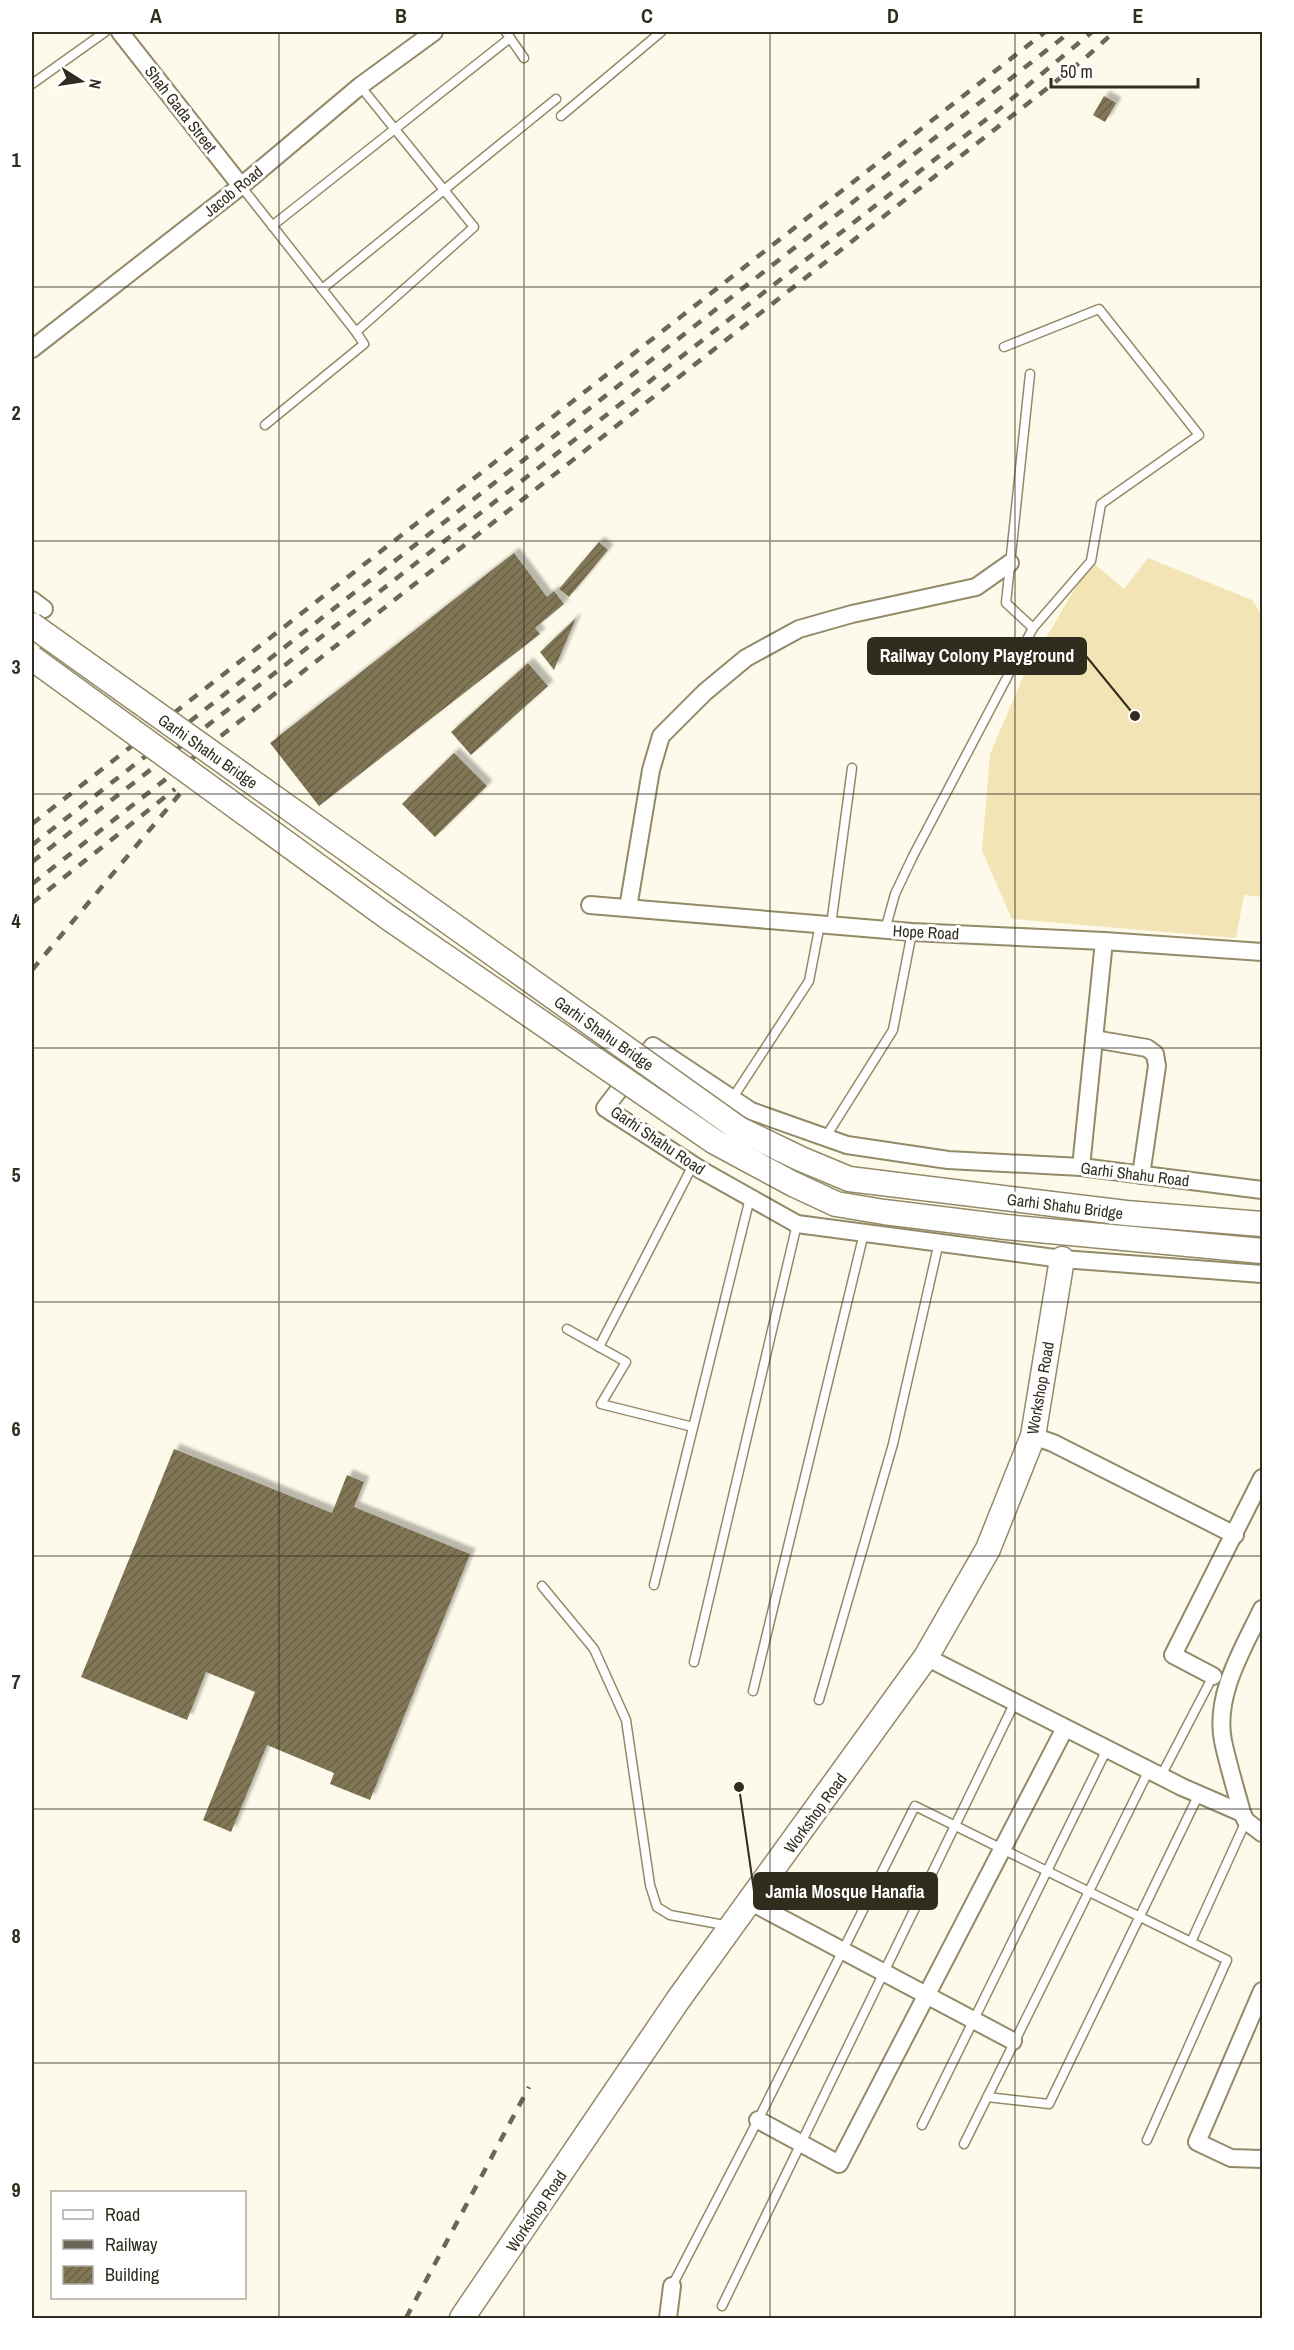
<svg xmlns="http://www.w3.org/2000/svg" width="1294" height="2350" font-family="'Archivo Narrow',sans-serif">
	<defs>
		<pattern id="building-hatch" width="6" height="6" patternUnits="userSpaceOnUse" patternTransform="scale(1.5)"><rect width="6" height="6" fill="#817756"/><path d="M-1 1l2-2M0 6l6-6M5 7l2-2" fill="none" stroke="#6a6247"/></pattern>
		<filter id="shadow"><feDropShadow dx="5.5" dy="-5.5" stdDeviation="1.5" flood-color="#0004"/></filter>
	</defs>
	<rect width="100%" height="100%" fill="#fdfaeb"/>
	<polygon fill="#f2e4b4" points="1148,558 1252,600 1262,615 1262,897 1244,895 1236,938 1012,919 982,851 990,754 1023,677 1091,561 1124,589"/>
	<g fill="url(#building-hatch)" filter="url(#shadow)">
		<polygon points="1104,96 1116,103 1105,122 1093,115"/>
		<polygon points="599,542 608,550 569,597 559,589"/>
		<polygon points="514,553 547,597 554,591 564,604 535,628 540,634 319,806 270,743"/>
		<polygon points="576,618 554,670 540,652"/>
		<polygon points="528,663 548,686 471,755 451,732"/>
		<polygon points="454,753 487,786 435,837 402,804"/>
		<polygon points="174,1449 332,1513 347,1475 364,1482 354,1507 470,1554 370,1800 330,1784 334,1773 267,1745 231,1832 203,1820 255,1692 206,1672 187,1720 81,1677"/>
	</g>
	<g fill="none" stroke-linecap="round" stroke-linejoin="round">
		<defs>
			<g id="lane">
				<polyline points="506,32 524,58"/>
				<polyline points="32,84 105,32"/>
				<polyline points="561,116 661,32"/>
				<polyline points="241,186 356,332 474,227 360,86"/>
				<polyline points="272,226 510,38"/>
				<polyline points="322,289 556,99"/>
				<polyline points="1004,347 1099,309 1199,435 1101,504 1091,561 1033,628"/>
				<polyline points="265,425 364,344 356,332"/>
				<polyline points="831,925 852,768"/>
				<polyline points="885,930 895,894 913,856 1033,628 1006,603 1030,374"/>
				<polyline points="732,1099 809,981 820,924"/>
				<polyline points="825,1138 893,1030 912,932"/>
				<polyline points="567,1329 626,1362 601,1404 693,1427"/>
				<polyline points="599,1347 693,1165"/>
				<polyline points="654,1585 750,1198"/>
				<polyline points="542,1586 594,1649 626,1720 650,1885 657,1907 670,1915 730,1926"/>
				<polyline points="694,1662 797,1224"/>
				<polyline points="753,1691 864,1233"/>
				<polyline points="819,1700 893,1444 939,1242"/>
				<polyline points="1161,1776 1213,1676"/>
				<polyline points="987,2097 1049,2104 1199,1794"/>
				<polyline points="922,2125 1107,1749"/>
				<polyline points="1147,2140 1227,1960 1191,1942 1246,1821"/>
				<polyline points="964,2144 1149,1770"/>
				<polyline points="672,2286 758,2120 915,1806 1191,1942"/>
				<polyline points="722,2306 1015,1702"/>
			</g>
			<g id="street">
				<polyline points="120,32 241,186"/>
				<polyline points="32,349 241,186 360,86 434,32"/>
				<polyline points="32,600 44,609"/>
				<polyline points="590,905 912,932 1104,941 1262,952"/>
				<polyline points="628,908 651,770 661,736 705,692 746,658 799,629 852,614 976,587 1010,563"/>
				<polyline points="1094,1039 1147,1048 1155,1054 1157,1066 1141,1175"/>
				<polyline points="1081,1167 1104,941"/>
				<polyline points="1262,1190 1081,1167 948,1160 847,1145 751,1111 653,1046 605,1108 701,1170 797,1224 1062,1259 1262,1274"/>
				<polyline points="1033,1436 1053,1443 1235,1535"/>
				<polyline points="926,1657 1182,1787 1242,1813 1246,1821 1262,1833"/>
				<polyline points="1213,1676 1173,1655 1262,1478"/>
				<path d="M1242,1813C1236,1790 1228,1765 1223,1741C1214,1695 1243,1649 1262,1609"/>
				<polyline points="751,1902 1013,2041"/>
				<polyline points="1262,1991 1197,2142 1231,2158 1262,2159"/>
				<polyline points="758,2120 839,2164 1065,1728"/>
				<polyline points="668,2318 672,2286"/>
			</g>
			<polyline id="secondary" points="462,2318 678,2000 926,1657 988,1549 1033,1436 1062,1259"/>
		</defs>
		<use href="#lane" stroke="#938a68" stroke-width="11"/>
		<use href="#street" stroke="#938a68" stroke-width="20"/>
		<use href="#secondary" stroke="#938a68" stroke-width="27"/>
		<use href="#lane" stroke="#fff" stroke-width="8"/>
		<use href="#street" stroke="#fff" stroke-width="16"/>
		<use href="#secondary" stroke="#fff" stroke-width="24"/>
		<g stroke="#6b6758" stroke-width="4.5" stroke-dasharray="10 10" stroke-linecap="butt">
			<polyline points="32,824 1045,32"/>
			<polyline points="32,845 1070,32"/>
			<polyline points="32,862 997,111 1092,32"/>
			<polyline points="32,884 1082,61 1114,32"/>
			<polyline points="32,903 175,789"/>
			<polyline points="32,970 199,771"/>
			<polyline points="406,2318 529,2087"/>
		</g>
		<defs>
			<g id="secondary-bridge">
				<polyline points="32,625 739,1129 801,1159 849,1179 1126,1213 1262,1224"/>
				<polyline points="32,658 389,918 715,1142 793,1184 836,1204 884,1212 1006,1227 1262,1251"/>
			</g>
		</defs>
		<use href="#secondary-bridge" stroke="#938a68" stroke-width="27" stroke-linecap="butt"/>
		<use href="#secondary-bridge" stroke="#fff" stroke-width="24"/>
	</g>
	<path fill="none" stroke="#312d1e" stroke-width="1.5" stroke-opacity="0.55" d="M279,32V2318M524,32V2318M770,32V2318M1015,32V2318M32,287H1262M32,541H1262M32,794H1262M32,1048H1262M32,1302H1262M32,1556H1262M32,1809H1262M32,2063H1262"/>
	<g text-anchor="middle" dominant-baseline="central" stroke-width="6" stroke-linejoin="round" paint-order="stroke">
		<g font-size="16" fill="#312d1e" stroke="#fff">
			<text transform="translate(181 109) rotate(52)">Shah Gada Street</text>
			<text transform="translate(233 191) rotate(-39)">Jacob Road</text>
			<text transform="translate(208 751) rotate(35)">Garhi Shahu Bridge</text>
			<text transform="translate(926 932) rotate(3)">Hope Road</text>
			<text transform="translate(604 1033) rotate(35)">Garhi Shahu Bridge</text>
			<text transform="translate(658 1140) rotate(34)">Garhi Shahu Road</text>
			<text transform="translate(1135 1174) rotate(7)">Garhi Shahu Road</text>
			<text transform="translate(1065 1206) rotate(7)">Garhi Shahu Bridge</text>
			<text transform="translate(1040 1388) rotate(-80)">Workshop Road</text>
			<text transform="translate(815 1813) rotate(-54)">Workshop Road</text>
			<text transform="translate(536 2211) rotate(-56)">Workshop Road</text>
		</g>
	</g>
	<path fill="none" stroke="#312d1e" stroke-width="2" d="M1135 716L1086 656M739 1787L754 1891"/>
	<g fill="#312d1e" stroke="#fff" stroke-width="2">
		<circle cx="1135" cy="716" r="6"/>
		<circle cx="739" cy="1787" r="6"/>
	</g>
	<g fill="#312d1e" stroke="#312d1e" stroke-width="2">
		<rect x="868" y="638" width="218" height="36" rx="6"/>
		<rect x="754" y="1873" width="183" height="36" rx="6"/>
	</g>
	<g font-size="18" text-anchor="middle" font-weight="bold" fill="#fff">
		<text x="977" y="662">Railway Colony Playground</text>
		<text x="845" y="1898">Jamia Mosque Hanafia</text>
	</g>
	<rect width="1294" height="2350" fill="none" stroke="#ffffff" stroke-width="66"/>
	<rect x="51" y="2191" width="195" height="108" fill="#ffffff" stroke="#adaba5" stroke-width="1.5"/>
	<rect x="63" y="2210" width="30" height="9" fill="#ffffff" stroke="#adaba5" stroke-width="1.5"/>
	<text x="105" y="2221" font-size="18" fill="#312d1e">Road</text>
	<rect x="63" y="2240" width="30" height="9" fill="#6b6758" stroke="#adaba5" stroke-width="1.5"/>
	<text x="105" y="2251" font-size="18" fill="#312d1e">Railway</text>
	<rect x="63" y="2266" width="30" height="18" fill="url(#building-hatch)" stroke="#adaba5" stroke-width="1.5"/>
	<text x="105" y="2281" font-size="18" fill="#312d1e">Building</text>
	<g transform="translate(81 81) rotate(102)" stroke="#ffffff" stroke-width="4.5" paint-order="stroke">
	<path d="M0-4.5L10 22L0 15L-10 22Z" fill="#312d1e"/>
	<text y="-9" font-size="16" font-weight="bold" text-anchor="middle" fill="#312d1e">N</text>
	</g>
	<path d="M1051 78v9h147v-9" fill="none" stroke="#312d1e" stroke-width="3"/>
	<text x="1060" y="78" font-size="18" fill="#312d1e" stroke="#ffffff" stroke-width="4.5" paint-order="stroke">50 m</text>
	<rect x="33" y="33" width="1228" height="2284" fill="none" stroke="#312d1e" stroke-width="2"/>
	<g font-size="20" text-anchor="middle" font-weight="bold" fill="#312d1e">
		<text x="156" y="23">A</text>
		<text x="401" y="23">B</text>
		<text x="647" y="23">C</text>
		<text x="893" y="23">D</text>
		<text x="1138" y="23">E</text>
		<text x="16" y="167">1</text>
		<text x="16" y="420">2</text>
		<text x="16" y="674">3</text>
		<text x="16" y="928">4</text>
		<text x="16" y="1182">5</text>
		<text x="16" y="1436">6</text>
		<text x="16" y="1689">7</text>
		<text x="16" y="1943">8</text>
		<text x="16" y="2197">9</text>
	</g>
</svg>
